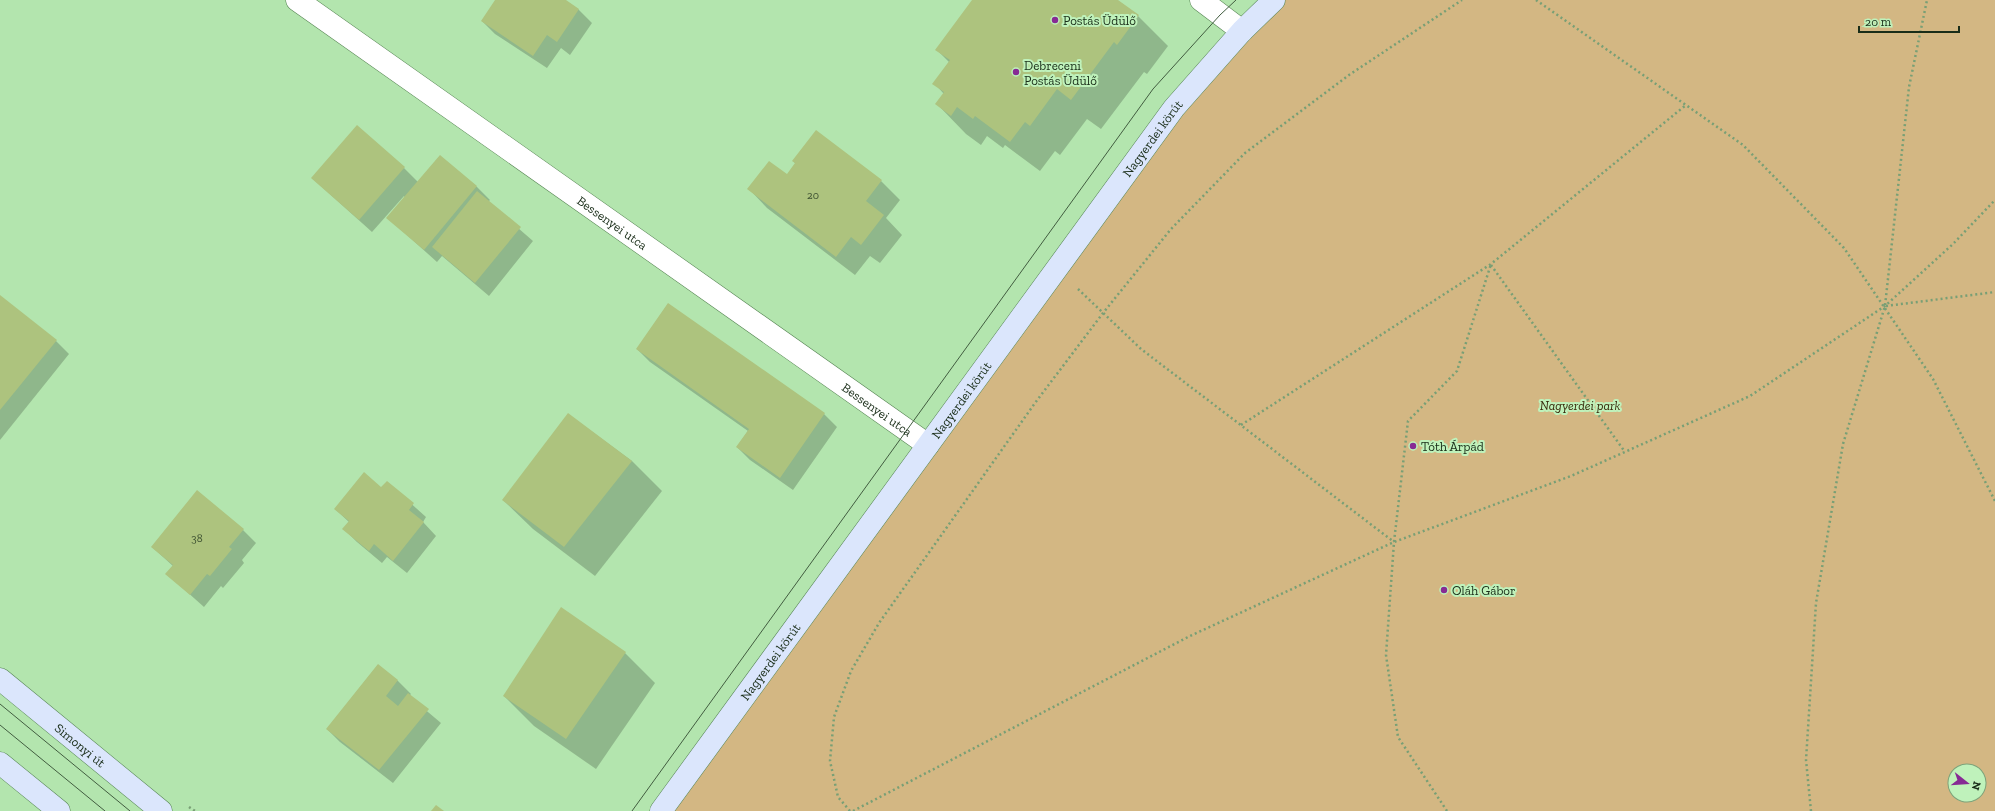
<svg xmlns="http://www.w3.org/2000/svg" width="1995" height="811" font-family="'Zilla Slab',serif">
	<rect width="100%" height="100%" fill="#b3e5ae"/>
	<path fill="#d3b783" fill-rule="evenodd" d="M1274,0H1995V811H661L1174,108ZM1955,771H1979V795H1955Z"/>
	<g fill="#0003">
		<polygon points="496,0 564,0 578,9 592,23 570,55 561,48 547,68 495,34 482,21"/>
		<polygon points="974,0 1117,0 1138,16 1168,46 1147,74 1144,72 1101,129 1087,119 1060,155 1055,151 1040,171 1005,145 1003,148 987,136 981,145 966,134 937,104 944,94 934,83 949,62 937,50"/>
		<polygon points="440,156 477,187 490,200 488,202 533,241 489,296 442,256 437,262 388,218 405,198 404,196 372,232 312,178 404,168 418,182"/>
		<polygon points="793,161 881,181 900,200 886,218 902,235 880,263 870,256 855,275 767,208 749,189 787,175 796,164"/>
		<polygon points="0,296 56,341 69,354 0,440"/>
		<polygon points="668,304 824,414 837,427 793,490 750,460 737,447 748,431 650,362 637,349"/>
		<polygon points="568,414 632,461 662,491 595,576 533,529 503,500"/>
		<polygon points="387,482 426,517 423,522 436,536 407,573 387,557 382,563 357,542 344,529 349,522 335,509 381,488"/>
		<polygon points="243,530 256,543 242,560 244,563 223,588 221,586 204,607 167,574 173,566 152,547"/>
		<polygon points="561,609 625,653 655,683 596,769 534,726 504,696"/>
		<polygon points="378,665 398,681 411,694 409,696 441,723 393,783 340,742 327,729"/>
	</g>
	<g fill="#adc37e">
		<polygon points="495,0 566,0 579,9 557,42 547,35 533,56 481,21"/>
		<polygon points="972,0 1118,0 1139,15 1117,45 1114,42 1071,100 1057,89 1030,126 1025,122 1010,142 975,116 973,119 957,107 951,116 935,104 944,92 932,84 950,60 935,50"/>
		<polygon points="357,125 405,167 359,220 311,178"/>
		<polygon points="816,130 882,180 866,201 884,215 861,245 851,237 836,257 747,189 769,161 787,174 795,163 792,161"/>
		<polygon points="440,155 477,186 424,250 386,218"/>
		<polygon points="477,191 521,227 475,283 432,247"/>
		<polygon points="0,295 57,340 0,410"/>
		<polygon points="668,303 825,413 780,478 736,447 749,429 636,349"/>
		<polygon points="568,413 632,461 564,547 502,500"/>
		<polygon points="364,472 381,487 387,481 414,503 409,510 424,522 393,561 374,544 369,551 342,529 349,521 334,509"/>
		<polygon points="197,490 244,529 229,547 232,549 210,576 207,574 190,595 165,574 173,565 151,547"/>
		<polygon points="561,607 626,652 566,739 503,696"/>
		<polygon points="378,664 398,680 386,696 398,706 408,693 429,709 379,770 326,729"/>
		<polygon points="436,805 444,811 431,811"/>
	</g>
	<g fill="none" stroke-linecap="round" stroke-linejoin="round">
		<defs>
			<g id="street">
				<path id="s1" d="M297,0L928,445"/>
				<polyline points="1201,0 1242,31"/>
			</g>
			<g id="secondary">
				<path id="s2" d="M0,679L161,811"/>
				<polyline points="0,763 59,811"/>
				<path id="s3" d="M661,811L1174,108L1242,31L1274,0"/>
			</g>
		</defs>
		<use href="#street" stroke="#568453" stroke-width="23"/>
		<use href="#secondary" stroke="#568453" stroke-width="23"/>
		<g stroke="#789f75" stroke-width="2.5" stroke-dasharray="2 3" stroke-linecap="butt">
			<polyline points="1536,0 1743,145 1844,248 1933,379 1995,501"/>
			<polyline points="1491,265 1625,452"/>
			<polyline points="1078,289 1141,349 1394,542"/>
			<polyline points="1886,306 1995,292"/>
			<polyline points="1241,425 1491,264 1686,105"/>
			<polyline points="189,807 195,811"/>
			<polyline points="850,811 838,797 830,761 834,717 851,671 879,623 1035,403 1103,313 1171,229 1245,153 1349,75 1462,0"/>
			<polyline points="853,811 1190,636 1394,542 1571,476 1750,396 1885,306 1953,244 1995,200"/>
			<polyline points="1447,811 1398,737 1386,655 1394,542 1408,421 1457,371 1491,264"/>
			<polyline points="1811,811 1806,760 1816,603 1843,444 1885,306 1909,87 1927,0"/>
		</g>
		<use href="#street" stroke="#fff" stroke-width="22"/>
		<use href="#secondary" stroke="#dbe6fc" stroke-width="22"/>
		<g stroke="#425d40" stroke-width="1">
			<polyline points="0,704 130,811"/>
			<polyline points="0,725 105,811"/>
			<polyline points="632,811 1153,89 1220,15 1236,0"/>
		</g>
	</g>
	<g fill="#872a94" stroke="#bff2bb" stroke-width="1.5">
		<circle cx="1055" cy="20" r="4"/>
		<circle cx="1016" cy="72" r="4"/>
		<circle cx="1413" cy="446" r="4"/>
		<circle cx="1444" cy="590" r="4"/>
	</g>
	<g text-anchor="middle" dominant-baseline="central" stroke-width="4" stroke-linejoin="round" paint-order="stroke">
		<g font-size="11" fill="#3e5232">
			<text x="813" y="195">20</text>
			<text x="197" y="538">38</text>
		</g>
		<g font-size="13" fill="#192d18" stroke="#bff2bb" text-anchor="start">
			<text x="1063" y="20">Postás Üdülő</text>
			<text x="1024" y="65">Debreceni<tspan x="1024" dy="15">Postás Üdülő</tspan></text>
			<text x="1421" y="446">Tóth Árpád</text>
			<text x="1452" y="590">Oláh Gábor</text>
		</g>
		<g font-size="13" fill="#192d18" stroke="#bff2bb">
			<text stroke="none"><textPath href="#s3" startOffset="833">Nagyerdei körút</textPath></text>
			<text stroke="none"><textPath href="#s1" startOffset="386">Bessenyei utca</textPath></text>
			<text stroke="none"><textPath href="#s3" startOffset="509">Nagyerdei körút</textPath></text>
			<text stroke="none"><textPath href="#s1" startOffset="710">Bessenyei utca</textPath></text>
			<text stroke="none"><textPath href="#s3" startOffset="185">Nagyerdei körút</textPath></text>
			<text stroke="none"><textPath href="#s2" startOffset="104">Simonyi út</textPath></text>
		</g>
		<g font-size="13" font-style="italic" fill="#392a0c" stroke="#bff2bb">
			<text x="1580" y="405">Nagyerdei park</text>
		</g>
	</g>
	<g transform="translate(1967 783) rotate(107)"><circle r="19" fill="#bff2bb" stroke="#7da37a"/>
	<path d="M0-3L7 15L0 10L-7 15Z" fill="#872a94"/>
	<text y="-6" font-size="11" font-weight="bold" text-anchor="middle" fill="#192d18">N</text>
	</g>
	<path d="M1859 26v6h100v-6" fill="none" stroke="#192d18" stroke-width="2"/>
	<text x="1865" y="26" font-size="12" fill="#192d18" stroke="#bff2bb" stroke-width="3" paint-order="stroke">20 m</text>
</svg>
